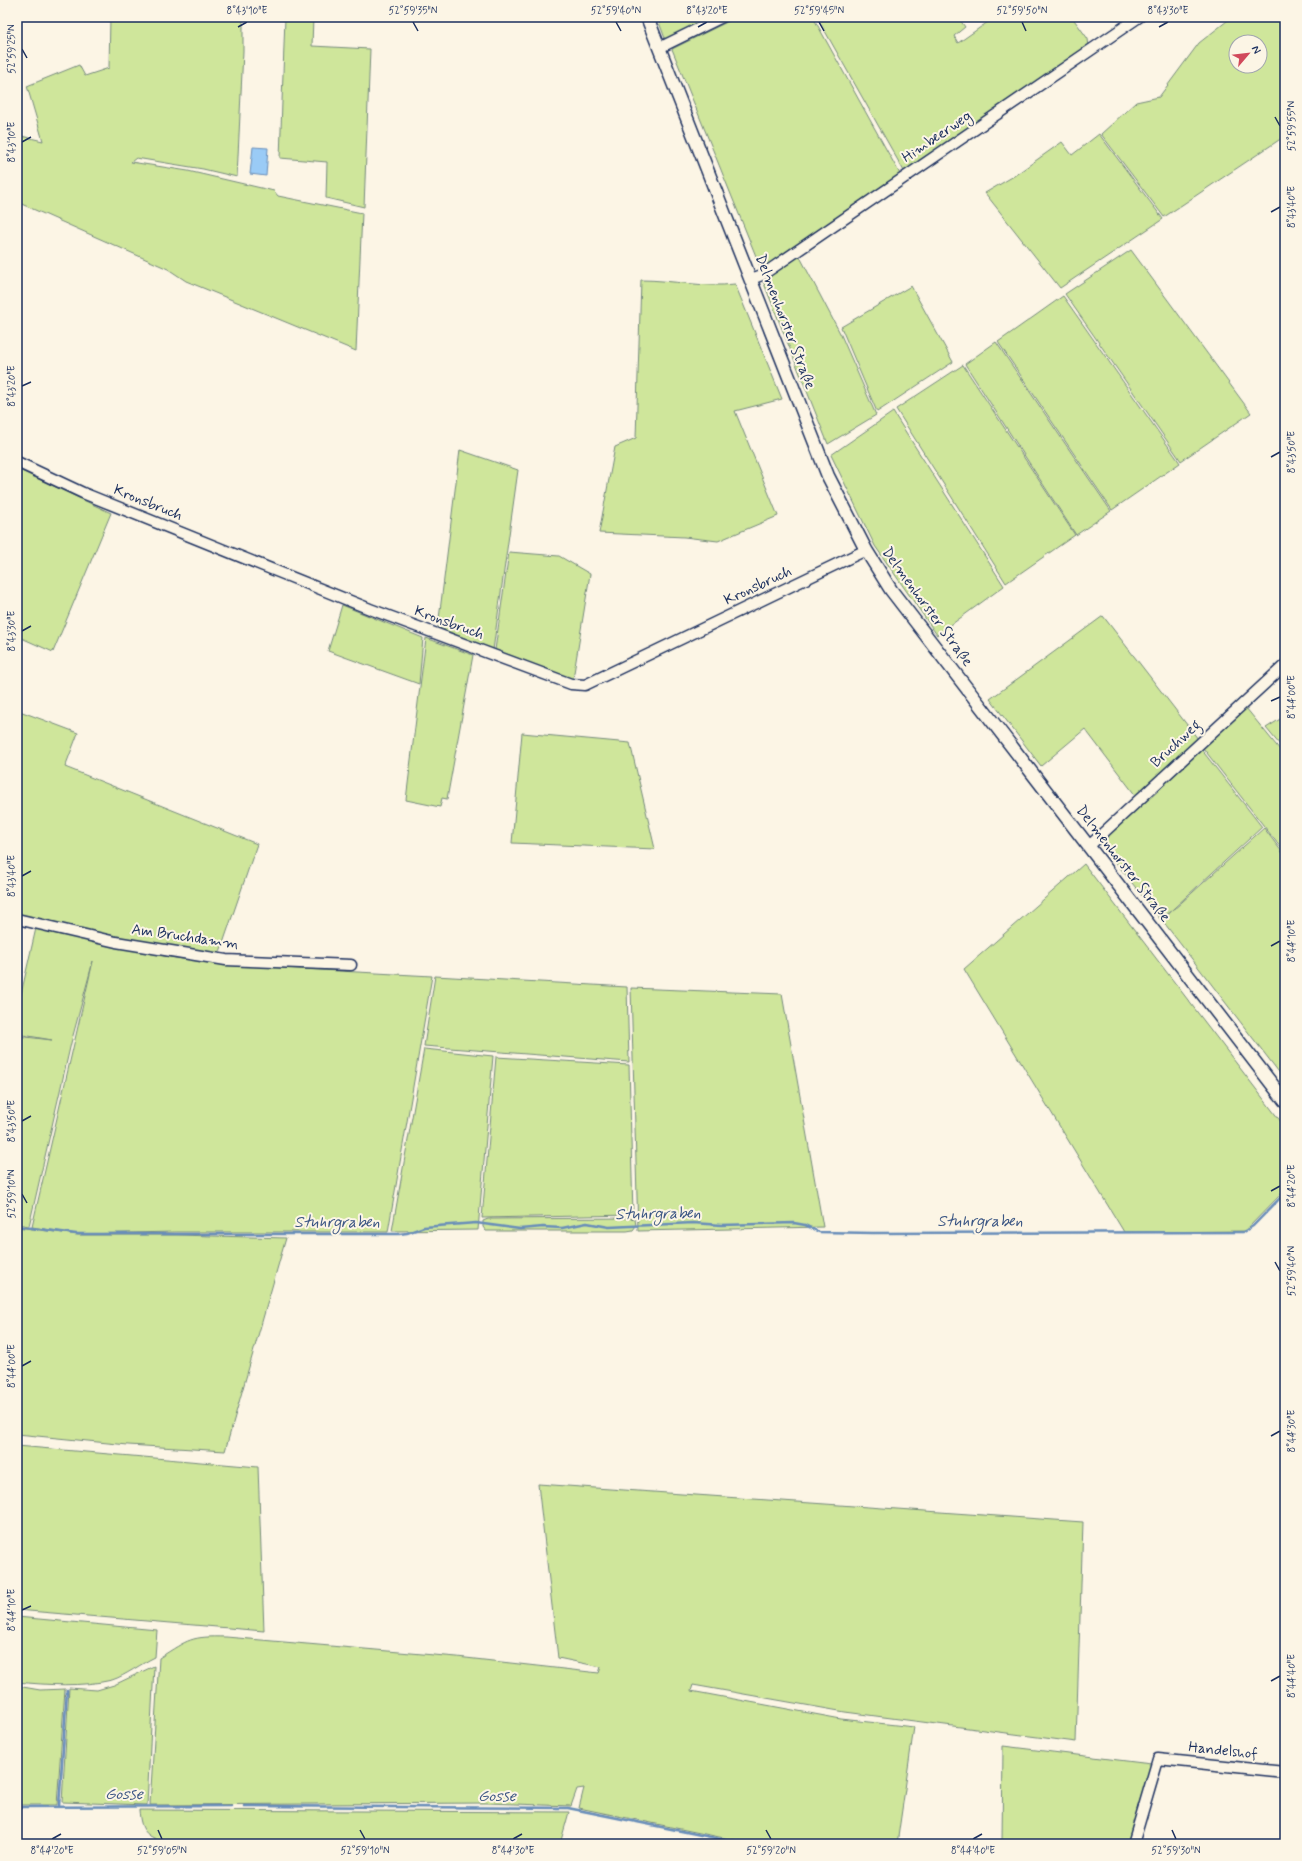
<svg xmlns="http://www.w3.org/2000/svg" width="1302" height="1861" font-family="Mynerve,sans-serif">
	<rect width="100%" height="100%" fill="#fcf5e5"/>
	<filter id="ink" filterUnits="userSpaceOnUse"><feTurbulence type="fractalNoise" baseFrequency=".025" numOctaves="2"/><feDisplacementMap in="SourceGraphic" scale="8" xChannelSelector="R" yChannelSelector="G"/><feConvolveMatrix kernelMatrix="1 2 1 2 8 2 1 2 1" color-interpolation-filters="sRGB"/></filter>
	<g filter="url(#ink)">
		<g fill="#cfe69b" stroke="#758a7c" fill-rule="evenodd">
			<polygon points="110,17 243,17 243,51 237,177 203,169 136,158 131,162 188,171 274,191 278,196 362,213 356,351 186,281 168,269 17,202 17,135 43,141 27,86 79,65 85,76 109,68"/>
			<polygon points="285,17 313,17 312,46 370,49 364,207 326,198 327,162 280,158"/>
			<polygon points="657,17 711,17 666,41"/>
			<polygon points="737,17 813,17 901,176 762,271 672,49"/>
			<polygon points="817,17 958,17 965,27 954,36 958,43 995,17 1072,17 1088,39 1089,47 1000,106 905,173"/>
			<path d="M1232,17H1285V136L1164,217L1101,134L1136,102L1159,97L1199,43ZM1236,42H1260V66H1236Z"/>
			<polygon points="1099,134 1163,219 1060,288 985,193 1014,176 1062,142 1072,155"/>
			<polygon points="1131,250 1251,413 1181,461 1065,294"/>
			<polygon points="799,255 841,335 876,415 828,444 763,281"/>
			<path d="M641,280C673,280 704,288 735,284L782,399L735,411L778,516L718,541L684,537L599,533L615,447L636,438Z"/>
			<polygon points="911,286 953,362 877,412 841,327"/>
			<polygon points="1063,296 1180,463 1112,510 998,342"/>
			<polygon points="996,342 1111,511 1076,535 965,364"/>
			<polygon points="963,365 1075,535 1006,583 896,409"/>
			<polygon points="893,412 1004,586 937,635 875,546 831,455"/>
			<polygon points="460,450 518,470 493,650 438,627"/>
			<polygon points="17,469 111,513 53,652 17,636"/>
			<polygon points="509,552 559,556 590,574 573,679 495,650"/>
			<polygon points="342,605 423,638 419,684 328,651"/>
			<polygon points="1103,616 1198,739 1136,796 1085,729 1041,766 990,699"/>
			<polygon points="426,638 473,655 447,799 442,798 440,807 406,800"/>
			<polygon points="1246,708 1285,756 1285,853 1203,748"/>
			<polygon points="17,710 78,733 65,767 257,844 220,952 214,955 98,935 17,916"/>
			<polygon points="1285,716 1285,751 1266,728"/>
			<polygon points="522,733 630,743 655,849 512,843"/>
			<polygon points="1201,749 1262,827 1161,920 1100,842"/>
			<polygon points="1264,828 1285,856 1285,1080 1162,920"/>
			<polygon points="1084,864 1285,1127 1285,1190 1245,1231 1124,1232 964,969"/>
			<polygon points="36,928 169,957 226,965 432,976 388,1232 177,1232 76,1234 32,1227 93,961 71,1043 29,1226 17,1224 17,1036 52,1040 17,1034 17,1012"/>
			<polygon points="435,976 627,987 629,1062 424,1046"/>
			<polygon points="631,988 782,994 823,1227 638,1231"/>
			<polygon points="424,1049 493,1056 478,1230 392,1231"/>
			<polygon points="496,1057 629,1065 633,1215 482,1218"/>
			<polygon points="630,1218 635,1219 636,1226 633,1230 627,1231 486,1231 483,1227 483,1221 488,1219"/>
			<polygon points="17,1227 78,1235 177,1235 286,1238 225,1451 128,1445 17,1434"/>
			<polygon points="17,1446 258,1467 264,1631 17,1610"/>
			<path d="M538,1484L1083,1522L1076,1742L845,1712L693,1685L691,1691L841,1719L914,1727L897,1844H753L579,1808L584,1788L577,1789L571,1806L487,1803L150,1805L159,1658C189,1639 191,1636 226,1637L457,1657L599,1673L601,1667L558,1658Z"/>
			<path d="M17,1617L157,1630L155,1657C142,1663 125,1676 112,1680C82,1687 47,1685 17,1682Z"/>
			<polygon points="154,1666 147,1805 62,1802 69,1688 97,1690 114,1685"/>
			<polygon points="17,1686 40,1690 65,1689 57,1805 17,1805"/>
			<polygon points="1003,1746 1151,1764 1127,1844 1002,1844"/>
			<path d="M139,1810L569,1812L560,1844H164C160,1840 155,1839 150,1836C141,1830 140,1820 139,1810Z"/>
		</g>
		<polygon fill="#9acbf6" stroke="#678db9" points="253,147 268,148 266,176 250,174"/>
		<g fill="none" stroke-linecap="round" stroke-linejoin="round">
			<g stroke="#678db9" stroke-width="2.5">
				<polyline points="17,1226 76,1234 399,1234 407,1233 424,1227 476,1223 520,1229 543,1227 562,1228 587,1223 609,1227 693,1223 721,1225 794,1223 805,1225 819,1232 873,1233 1243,1232 1253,1226 1285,1193"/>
				<polyline points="59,1806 67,1690"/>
				<polyline points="244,1806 568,1808 745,1844"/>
				<polyline points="17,1807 231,1806"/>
			</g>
			<defs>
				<g id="minor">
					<polyline points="659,48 722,17"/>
					<polyline points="751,279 762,275 1139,17"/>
					<polyline points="17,462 83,493 370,609 571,684 585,685 866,550"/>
					<polyline points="1089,846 1285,665"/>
					<polyline points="17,919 116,942 226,960 351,965"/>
					<polyline points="1133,1844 1158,1759 1285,1772"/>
				</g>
				<polyline id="major" points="647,17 828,476 866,550 891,590 1285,1101"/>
			</defs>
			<use href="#minor" stroke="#1b2f5e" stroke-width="13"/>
			<use href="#major" stroke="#1b2f5e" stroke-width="15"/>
			<use href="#minor" stroke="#fcf5e5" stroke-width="10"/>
			<use href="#major" stroke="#fcf5e5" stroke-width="12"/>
		</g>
	</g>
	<path fill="none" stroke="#1b2f5e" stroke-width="1.5" d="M413,22L418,31M616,22L621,31M819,22L824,31M1022,22L1026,31M238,27L247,22M698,27L707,22M1159,27L1168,22M22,49L27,58M1275,117L1280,126M22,142L31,137M1271,212L1280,207M22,386L31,382M1271,457L1280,452M22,631L31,626M1271,701L1280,697M22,876L31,871M1271,946L1280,941M22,1121L31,1116M1271,1191L1280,1186M22,1194L27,1203M1275,1262L1280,1271M22,1366L31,1361M1271,1436L1280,1431M22,1610L31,1606M1271,1681L1280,1676M158,1830L162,1839M360,1830L365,1839M766,1830L771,1839M1172,1830L1176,1839M52,1839L61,1834M513,1839L522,1834M973,1839L982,1834"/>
	<g text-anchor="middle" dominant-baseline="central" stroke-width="4" stroke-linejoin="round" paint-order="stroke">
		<g font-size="15" fill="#1b2f5e" stroke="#fcf5e5">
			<text transform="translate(937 137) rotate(-34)">Himbeerweg</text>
			<text transform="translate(785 322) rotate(69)">Delmenhorster Straße</text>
			<text transform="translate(148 503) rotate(22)">Kronsbruch</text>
			<text transform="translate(758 586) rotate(-25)">Kronsbruch</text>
			<text transform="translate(927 607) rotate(54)">Delmenhorster Straße</text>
			<text transform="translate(449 623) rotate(20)">Kronsbruch</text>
			<text transform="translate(1176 744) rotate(-43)">Bruchweg</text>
			<text transform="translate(1123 864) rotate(52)">Delmenhorster Straße</text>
			<text transform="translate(185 937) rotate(8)">Am Bruchdamm</text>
			<text transform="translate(1223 1751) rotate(6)">Handelshof</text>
		</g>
		<g font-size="16" font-style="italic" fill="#3b5684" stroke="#fcf5e5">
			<text transform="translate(658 1214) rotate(-1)">Stuhrgraben</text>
			<text x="980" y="1221">Stuhrgraben</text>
			<text x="337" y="1222">Stuhrgraben</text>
			<text x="124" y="1794">Gosse</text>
			<text x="497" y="1796">Gosse</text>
		</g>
	</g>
	<rect width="1302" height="1861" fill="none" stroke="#fcf5e5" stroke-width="44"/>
	<g transform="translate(1248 54) rotate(62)"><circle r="19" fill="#fcf5e5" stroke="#a2a6af"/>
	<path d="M0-3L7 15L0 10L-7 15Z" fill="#d1495b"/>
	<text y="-6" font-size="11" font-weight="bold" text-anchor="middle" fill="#1b2f5e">N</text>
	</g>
	<rect x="22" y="22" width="1258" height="1817" fill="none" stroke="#1b2f5e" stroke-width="1.5"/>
	<g font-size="10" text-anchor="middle" fill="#1b2f5e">
		<text x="247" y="14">8°43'10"E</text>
		<text x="413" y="14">52°59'35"N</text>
		<text x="616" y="14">52°59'40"N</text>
		<text x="707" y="14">8°43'20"E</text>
		<text x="819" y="14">52°59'45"N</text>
		<text x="1022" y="14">52°59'50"N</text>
		<text x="1168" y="14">8°43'30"E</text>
		<text transform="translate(11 49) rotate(-90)" y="4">52°59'25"N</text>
		<text transform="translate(1291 126) rotate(-90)" y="4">52°59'55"N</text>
		<text transform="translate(11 142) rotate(-90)" y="4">8°43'10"E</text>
		<text transform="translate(1291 207) rotate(-90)" y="4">8°43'40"E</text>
		<text transform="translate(11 386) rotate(-90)" y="4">8°43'20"E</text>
		<text transform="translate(1291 452) rotate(-90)" y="4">8°43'50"E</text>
		<text transform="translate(11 631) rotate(-90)" y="4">8°43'30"E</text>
		<text transform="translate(1291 697) rotate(-90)" y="4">8°44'00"E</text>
		<text transform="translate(11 876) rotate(-90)" y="4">8°43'40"E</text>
		<text transform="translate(1291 941) rotate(-90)" y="4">8°44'10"E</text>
		<text transform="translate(11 1121) rotate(-90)" y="4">8°43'50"E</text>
		<text transform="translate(1291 1186) rotate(-90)" y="4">8°44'20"E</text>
		<text transform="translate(11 1194) rotate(-90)" y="4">52°59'10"N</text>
		<text transform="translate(1291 1271) rotate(-90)" y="4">52°59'40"N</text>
		<text transform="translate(11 1366) rotate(-90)" y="4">8°44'00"E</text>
		<text transform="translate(1291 1431) rotate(-90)" y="4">8°44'30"E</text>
		<text transform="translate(11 1610) rotate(-90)" y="4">8°44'10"E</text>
		<text transform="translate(1291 1676) rotate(-90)" y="4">8°44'40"E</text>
		<text x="52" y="1854">8°44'20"E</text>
		<text x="162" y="1854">52°59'05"N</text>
		<text x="365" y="1854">52°59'10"N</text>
		<text x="513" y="1854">8°44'30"E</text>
		<text x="771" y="1854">52°59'20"N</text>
		<text x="973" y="1854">8°44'40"E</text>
		<text x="1176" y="1854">52°59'30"N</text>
	</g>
</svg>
